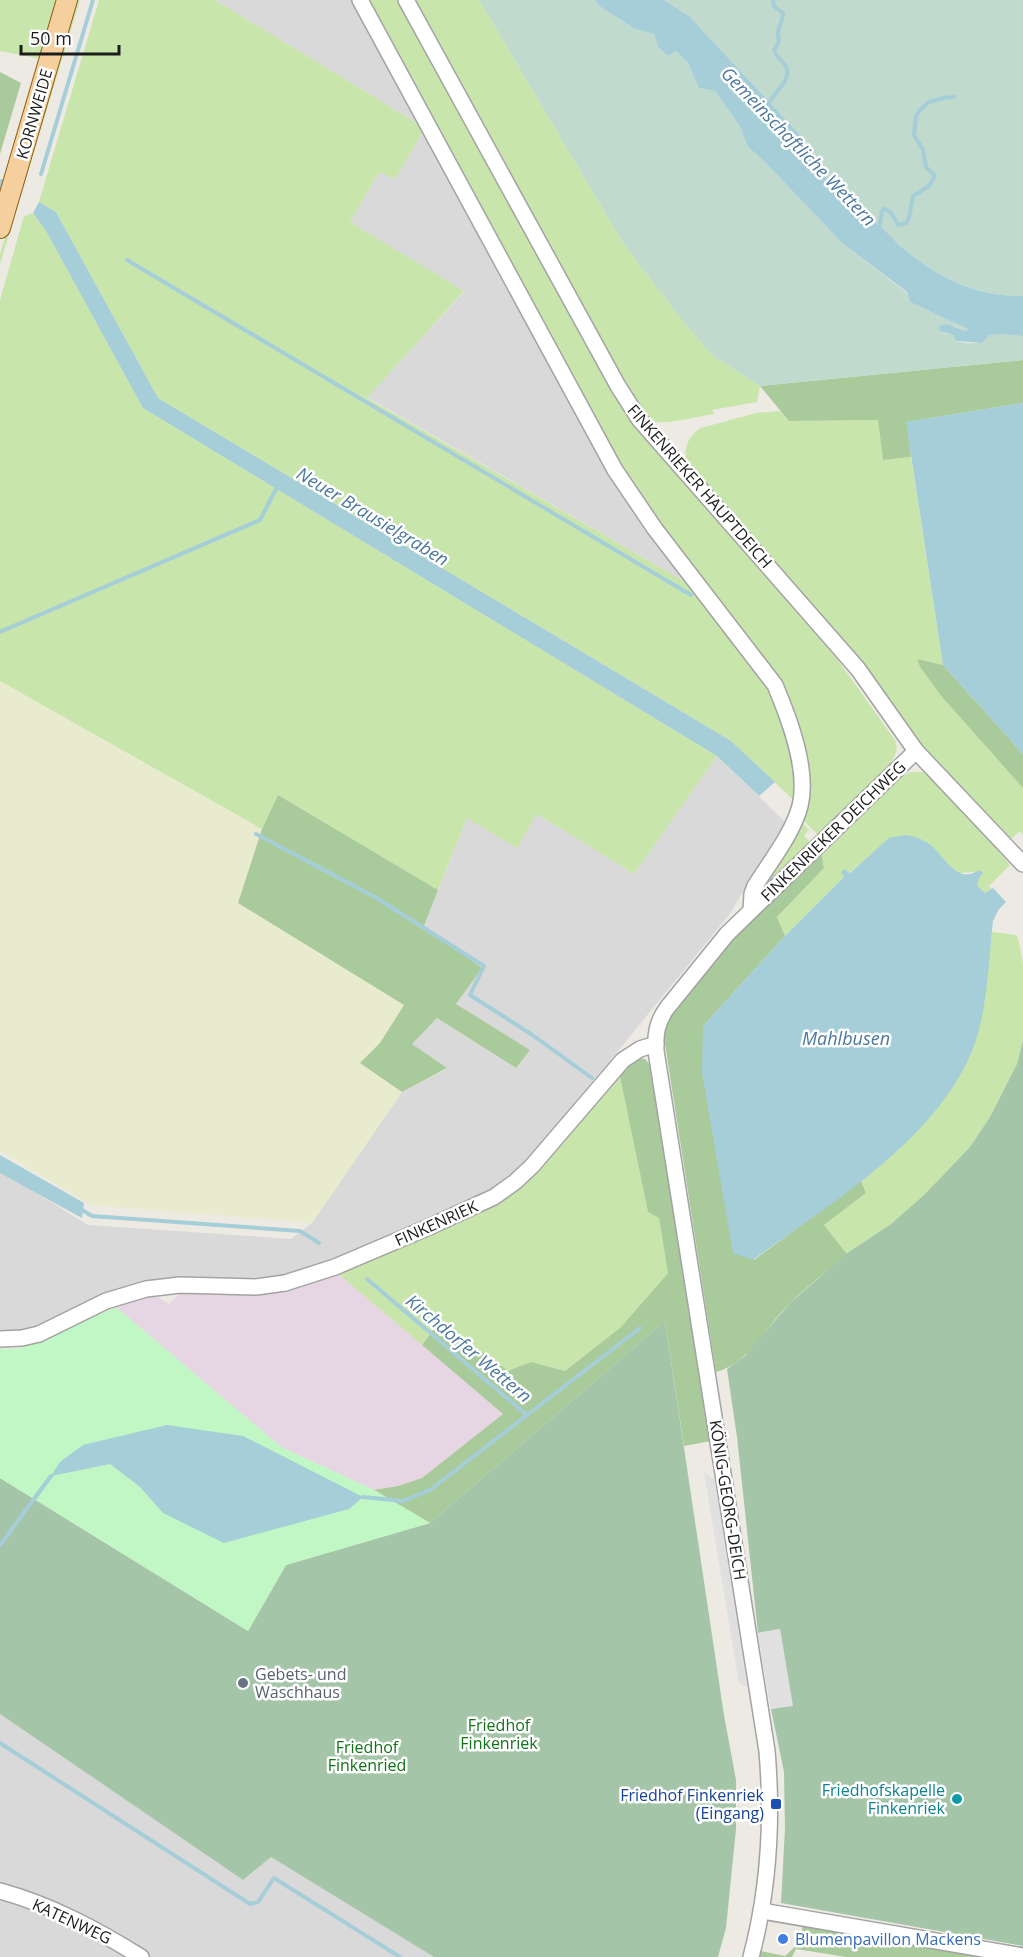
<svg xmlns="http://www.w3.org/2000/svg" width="1023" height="1957" font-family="'Open Sans',sans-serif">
	<rect width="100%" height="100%" fill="#edeae3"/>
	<g fill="#dad9d9">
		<polygon points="215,0 351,0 425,128 540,330 706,594 367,397 464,292 350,222 379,172 395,179 425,128"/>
		<polygon points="717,756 785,822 729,915 520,1171 464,1207 295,1275 273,1281 178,1280 34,1331 0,1332 0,1170 88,1225 291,1239 312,1223 402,1092 447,1069 411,1044 437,1018 515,1068 530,1050 456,1004 482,968 424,926 467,818 537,814 634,874"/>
		<polygon points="0,1714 243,1880 271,1857 434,1957 0,1957"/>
	</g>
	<polygon fill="#e6d5e3" points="336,1272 503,1414 422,1478 398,1486 374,1490 281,1447 116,1307 140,1298 156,1296 169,1304 182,1292"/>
	<polygon fill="#e9ebcf" points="0,681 262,829 238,903 404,1005 380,1043 360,1063 402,1092 312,1223 91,1205 0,1151"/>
	<g fill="#c8e5ab">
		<polygon points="0,0 58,0 42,59 0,51"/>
		<polygon points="77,0 80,0 0,264 0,254"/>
		<polygon points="99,0 215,0 425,128 395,179 379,172 350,222 464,291 367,398 706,594 788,714 800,806 731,741 158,398 56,212 39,202"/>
		<path d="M365,0H400L664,455L669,466L837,659L895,740C899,749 895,756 890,764L891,767L820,837L800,817L795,724L653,519L599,430L565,360L540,320Z"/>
		<path d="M413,0H479L623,243L685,324L713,356L760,386L757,402L712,410L714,414C701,416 658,427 648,420C644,417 640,410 637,405Z"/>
		<polygon points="33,213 46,231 143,408 717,756 634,874 537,814 517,848 467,818 438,890 278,795 262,829 0,681 0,300 24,216"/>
		<path d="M780,411L789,421L878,420L883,460L911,457L943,665L917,660L920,667L942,697L1023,788V835L1020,831L1010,840L909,733L686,462C684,447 688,436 701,428L756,413Z"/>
		<polygon points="911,772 923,772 928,775 970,817 1010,865 989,886 992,889 984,893 977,886 979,878 982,874 977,872 957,873 951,868 890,838 849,873 844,869 844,877 785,936 777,917 824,868 821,852 899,776 901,777"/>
		<polygon points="799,819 809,830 804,835 811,844 764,888 762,888"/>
		<path d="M992,932L1016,935L1018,938L1023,963V1040L1017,1064L990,1117L970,1147L924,1195L891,1224L847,1254L824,1225L866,1193L861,1181C921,1130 970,1087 984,1005C988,981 987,956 992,932Z"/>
		<polygon points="619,1072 648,1212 659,1217 668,1273 621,1327 565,1371 531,1362 508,1372 440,1321 422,1345 336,1272 496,1201"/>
	</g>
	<g fill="#a9ca9a">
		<polygon points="0,72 21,83 0,154"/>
		<polygon points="1023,360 1023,403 907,422 911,457 883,460 878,420 789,421 760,386"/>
		<polygon points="917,659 943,665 1023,754 1023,788 942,697 920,667"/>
		<polygon points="278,795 438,890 424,926 482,968 456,1004 530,1050 516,1068 437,1018 412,1044 447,1068 402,1092 360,1063 380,1043 404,1005 238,903 262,829"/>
		<path d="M821,852L824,868L777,917L785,936L703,1026L754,1260L861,1181L866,1193L824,1225L847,1254C828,1270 808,1286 790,1303C766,1326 751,1362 716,1372L663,1031L670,1016L723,947Z"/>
		<polygon points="636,1058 645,1059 653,1069 711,1441 684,1446 665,1321 430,1523 374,1490 398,1486 422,1478 503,1414 422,1345 440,1321 508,1371 531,1362 565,1371 621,1327 668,1273 659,1218 648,1212 619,1072"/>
		<polygon points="803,1925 989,1957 846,1957 796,1949 792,1957 759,1957 761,1951 785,1956 799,1943"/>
	</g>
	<g fill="#c0dace">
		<path d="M479,0H595L599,6L635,29L654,34L658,47L668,56L676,51L688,63L699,88L715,91L739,125L748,147L763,160L842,243L907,293L910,302L968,329L966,331L954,326L943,333L953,335L956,341C970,344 981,346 990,335L999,334L1023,336V360L760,386L713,356L685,324L623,243Z"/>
		<path d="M664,0H1023V296C974,297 935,276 899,245C891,238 884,229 876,223C857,207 835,189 819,169C812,160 807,148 802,137L690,17Z"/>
	</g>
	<g fill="#a5c5a9">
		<polygon points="1023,1040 1023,1946 781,1903 785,1828 784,1772 771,1709 792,1705 780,1629 758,1633 737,1437 727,1369 745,1356 789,1304 846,1254 891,1224 924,1195 970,1147 990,1117 1017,1064"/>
		<polygon points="665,1321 724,1715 736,1780 736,1829 726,1928 718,1957 434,1957 271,1857 243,1880 0,1714 0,1478 248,1631 286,1565 430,1523"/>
	</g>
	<path fill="#c1f6c5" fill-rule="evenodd" d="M116,1307L281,1447L374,1490L430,1523L286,1565L248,1631L0,1478V1349L22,1348ZM243,1436L163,1513L140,1487L110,1464L51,1475Z"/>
	<g fill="#e0e0e0">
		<polygon points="704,1472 716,1481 747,1687 739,1683"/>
		<polygon points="780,1629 793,1706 771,1709 758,1633"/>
	</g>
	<g fill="#a5ced9">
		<path d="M595,0H664L690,17L802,137C807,148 812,160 819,169C835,189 857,207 876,223C884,229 891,237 899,245C935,276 974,297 1023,296V336L999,334L990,335L982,343L956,341L953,335L940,331L939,326L946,324L966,331L968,329L910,302L907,292L842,243L763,160L748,147L739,125L715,91L699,88L688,63L676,51L668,56L658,47L654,34L635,29L599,6Z"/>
		<polygon points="39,202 56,212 158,398 731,741 775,782 759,796 717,756 143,408 46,231 33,213"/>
		<polygon points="1023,403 1023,754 943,665 906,422"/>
		<path d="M904,835C915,836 926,840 934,848C947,861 959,884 979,870L983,873L979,878L977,886L985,893L993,888L1006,902L999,909L993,921C989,957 988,995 979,1030C952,1131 834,1201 753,1260L733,1253L702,1073L703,1026L785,936L844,877L841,872L844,869L850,873L889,838Z"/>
		<polygon points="0,1155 84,1203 82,1218 0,1173"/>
		<polygon points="167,1425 243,1436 363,1497 349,1509 224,1543 163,1513 140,1487 110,1464 51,1476 60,1462 83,1445"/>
	</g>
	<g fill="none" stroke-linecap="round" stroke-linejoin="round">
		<g stroke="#a5ced9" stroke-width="4">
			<path d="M768,106C771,94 790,83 787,69C785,61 776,58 774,50L779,41C775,27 783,26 783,13L774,6L773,0"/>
			<polyline points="41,174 93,0"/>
			<path d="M879,229L882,211L884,209C892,210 894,219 898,225L906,223L909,218L913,196L929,186L935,176L926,167L923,150L914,135L916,116L920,110L929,102L944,98L954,97"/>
			<polyline points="127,260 691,595"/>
			<polyline points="0,632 260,520 277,487"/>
			<polyline points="256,834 375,897 484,966 470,995 531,1034 592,1078"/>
			<polyline points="79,1208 92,1216 300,1231 319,1243"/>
			<polyline points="367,1279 527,1415"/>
			<polyline points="363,1497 403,1501 430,1490 640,1328"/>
			<polyline points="0,1545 51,1476"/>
			<polyline points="0,1743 250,1904 258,1902 274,1878 400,1957"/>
		</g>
		<polyline stroke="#a5ced9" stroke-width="14" points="0,186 1,187"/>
		<defs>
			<g id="minor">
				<path d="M360,0L615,470L655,529L775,685C789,718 809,770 800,806C793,833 770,862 755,886L752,894L751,910"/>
				<polyline points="406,0 618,386 639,419 858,669 916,751 1023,864"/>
				<polyline points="0,1339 22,1338 39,1334 106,1301 146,1289 180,1285 256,1287 285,1283 335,1267 429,1227 494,1197 515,1182 532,1166 623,1060 640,1049 656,1044"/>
				<path d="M0,1891C51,1905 96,1929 141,1957"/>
				<polyline points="762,1911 1023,1956"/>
				<path d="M751,1957C769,1889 773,1821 767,1751L656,1051C655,1034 657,1022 667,1008L727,934L916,751"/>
			</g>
			<polyline id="major" points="0,228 67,0"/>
		</defs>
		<use href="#minor" stroke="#a3a3a3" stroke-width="18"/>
		<use href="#major" stroke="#8c5f09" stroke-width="22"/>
		<use href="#minor" stroke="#fff" stroke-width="15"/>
		<use href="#major" stroke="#f6cf9f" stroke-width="20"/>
	</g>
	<circle fill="#6b7280" stroke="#fff" stroke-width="2" cx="243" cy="1683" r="6"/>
	<circle fill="#0f9aa8" stroke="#fff" stroke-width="2" cx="957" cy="1799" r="6"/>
	<rect fill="#1a4fb4" stroke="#fff" stroke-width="2" x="770" y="1798" width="12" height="12" rx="3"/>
	<circle fill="#3f7fe0" stroke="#fff" stroke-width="2" cx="783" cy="1939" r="6"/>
	<g text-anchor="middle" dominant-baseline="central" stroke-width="5" stroke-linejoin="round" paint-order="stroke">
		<g font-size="16" fill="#1c1c1c" stroke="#fff">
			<text transform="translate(34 114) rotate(-74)">KORNWEIDE</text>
			<text transform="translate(700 486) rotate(49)">FINKENRIEKER HAUPTDEICH</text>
			<text transform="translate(833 831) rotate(-44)">FINKENRIEKER DEICHWEG</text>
			<text transform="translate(436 1223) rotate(-24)">FINKENRIEK</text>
			<text transform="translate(728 1500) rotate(81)">KÖNIG-GEORG-DEICH</text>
			<text transform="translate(72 1921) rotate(25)">KATENWEG</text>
		</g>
		<g font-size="16" fill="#5b616d" stroke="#fff" text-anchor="start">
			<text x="255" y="1674">Gebets- und<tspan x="255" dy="18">Waschhaus</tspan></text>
		</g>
		<g font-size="16" fill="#117318" stroke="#fff">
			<text x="499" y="1725">Friedhof<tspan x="499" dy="18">Finkenriek</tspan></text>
			<text x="367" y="1747">Friedhof<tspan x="367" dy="18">Finkenried</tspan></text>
		</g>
		<g font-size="16" fill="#0d838f" stroke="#fff" text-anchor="end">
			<text x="945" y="1790">Friedhofskapelle<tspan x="945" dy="18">Finkenriek</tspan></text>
		</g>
		<g font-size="16" fill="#164399" stroke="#fff" text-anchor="end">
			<text x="764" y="1795">Friedhof Finkenriek<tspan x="764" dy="18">(Eingang)</tspan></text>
		</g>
		<g font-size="16" fill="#366cbe" stroke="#fff" text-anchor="start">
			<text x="795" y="1939">Blumenpavillon Mackens</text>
		</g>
		<g font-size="18" font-style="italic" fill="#4c779f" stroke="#fff">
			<text transform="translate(799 146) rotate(46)">Gemeinschaftliche Wettern</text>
			<text transform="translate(373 516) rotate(31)">Neuer Brausielgraben</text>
			<text x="846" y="1038">Mahlbusen</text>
			<text transform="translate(469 1348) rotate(40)">Kirchdorfer Wettern</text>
		</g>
	</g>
	<path d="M21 45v9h98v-9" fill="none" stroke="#1c1c1c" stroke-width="3"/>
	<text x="30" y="45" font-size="18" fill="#1c1c1c" stroke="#ffffff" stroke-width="4.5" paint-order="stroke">50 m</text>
</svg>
